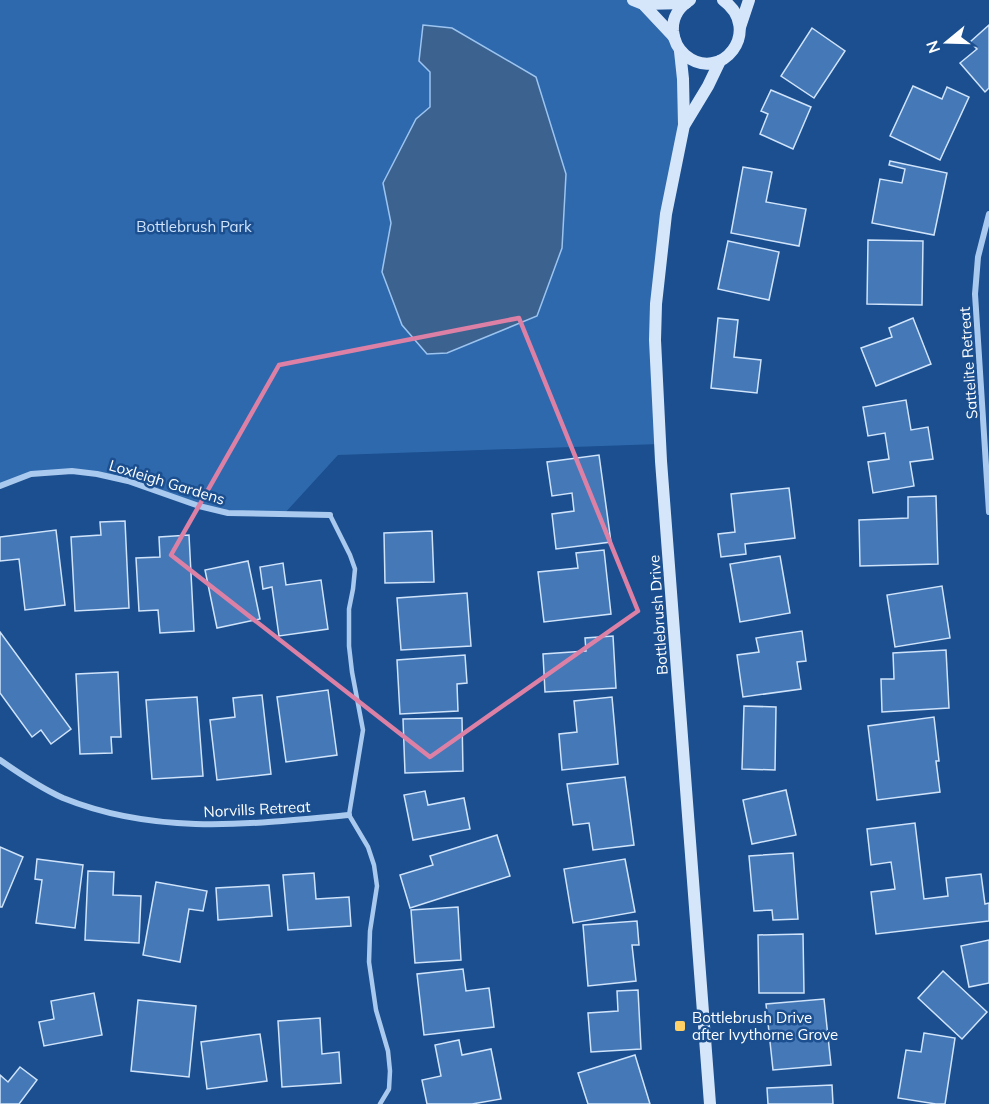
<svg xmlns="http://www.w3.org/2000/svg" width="989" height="1104" font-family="Mulish,sans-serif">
	<rect width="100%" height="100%" fill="#1b4f8f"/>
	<path fill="#2e69ad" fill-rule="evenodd" d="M0,0H690L644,4L683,49L684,125L660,259V444L338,455L284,514L228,513L128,481L72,471L31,474L0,486ZM430,72L481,338L447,353L382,272L391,223L383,183L416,119L430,107Z"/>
	<polygon fill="#3c6290" stroke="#9cc4f0" stroke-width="1.5" points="423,25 452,28 536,77 566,174 562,248 537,316 447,353 427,354 402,325 382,272 391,223 383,183 416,119 430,107 430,72 419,61"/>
	<g fill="#4478b7" stroke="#cfe3fa" stroke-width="1.5">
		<polygon points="989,25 989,88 985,92 960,63 977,49 970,42"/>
		<polygon points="812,28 845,51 814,98 781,76"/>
		<polygon points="913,86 942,99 947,87 969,97 940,160 890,136"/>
		<polygon points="771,90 811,107 793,149 760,134 768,114 761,111"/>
		<polygon points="890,161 947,173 934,235 872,223 880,179 902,183 905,169 889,165"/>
		<polygon points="743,167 772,172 766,202 806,209 799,246 731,233"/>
		<polygon points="868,240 923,241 922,305 867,304"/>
		<polygon points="728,241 779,252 769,300 718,289"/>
		<polygon points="718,318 738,320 734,357 761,360 757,393 711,388"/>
		<polygon points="913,318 931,364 876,386 861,348 892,337 889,328"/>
		<polygon points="906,400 911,430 928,427 933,459 910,462 914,486 873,493 868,462 889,459 885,433 868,436 863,407"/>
		<polygon points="599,455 611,542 556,549 552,514 574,511 572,493 552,496 547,462"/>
		<polygon points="789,488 795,538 745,544 746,554 721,557 718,534 735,532 731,494"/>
		<polygon points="936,496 938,564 860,566 859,520 908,518 908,497"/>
		<polygon points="125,521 129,608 75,611 71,537 101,535 100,522"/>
		<polygon points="56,530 65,605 25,610 19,559 0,561 0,537"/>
		<polygon points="432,531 434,582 385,583 384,533"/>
		<polygon points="189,535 194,631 160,633 158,610 139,611 136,558 160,557 159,537"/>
		<polygon points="604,550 611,614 544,622 538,572 578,568 576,553"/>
		<polygon points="780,556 790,613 740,622 730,564"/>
		<polygon points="248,561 260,619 217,628 205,570"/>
		<polygon points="283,563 286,585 321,580 328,629 279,636 272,587 263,589 260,567"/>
		<polygon points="942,586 950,638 895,647 887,595"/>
		<polygon points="467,593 471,646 401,650 397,598"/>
		<polygon points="802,631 806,661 797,662 801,689 743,697 737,655 759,652 756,638"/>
		<polygon points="0,632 71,729 51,744 41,730 32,737 0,693"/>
		<polygon points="613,636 616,688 545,692 543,654 586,651 585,638"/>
		<polygon points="946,650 949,708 882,712 881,679 894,679 893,653"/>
		<polygon points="465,655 467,683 457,684 458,711 400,714 397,660"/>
		<polygon points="118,672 121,737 111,737 112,753 80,754 76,674"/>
		<polygon points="328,690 337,755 286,762 277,697"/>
		<polygon points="262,695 271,774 217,780 210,720 235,717 233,698"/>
		<polygon points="197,697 203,776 152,779 146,700"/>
		<polygon points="612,697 618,764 562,770 559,734 577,732 574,701"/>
		<polygon points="744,706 776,707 775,770 742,769"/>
		<polygon points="934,717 939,761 936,761 940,792 877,800 868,726"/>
		<polygon points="462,718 463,771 405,773 403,719"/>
		<polygon points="625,777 634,845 593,850 589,823 573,825 567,784"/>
		<polygon points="786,790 796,835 752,844 743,800"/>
		<polygon points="425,791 428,805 464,798 470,829 413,840 404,795"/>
		<polygon points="915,823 924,899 948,896 946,878 981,874 985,904 989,903 989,921 876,934 871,892 895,889 891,862 871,865 867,829"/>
		<polygon points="497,835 510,876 410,908 400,875 433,865 430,856"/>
		<polygon points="0,847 23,857 2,907 0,907"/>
		<polygon points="793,853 798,919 773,920 772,910 754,911 749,856"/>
		<polygon points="37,859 83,865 75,928 36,923 42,880 35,879"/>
		<polygon points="625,859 635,912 573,923 564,869"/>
		<polygon points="88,871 114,872 113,895 141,896 139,943 85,940"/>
		<polygon points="314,873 316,899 349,897 351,926 288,930 283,875"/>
		<polygon points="156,882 207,891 203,911 189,909 180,962 143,955"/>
		<polygon points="269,885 272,916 218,920 216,888"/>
		<polygon points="458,907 461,960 415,963 411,910"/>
		<polygon points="637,921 639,945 632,945 636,981 588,986 583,925"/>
		<polygon points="803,934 804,993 759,993 758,935"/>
		<polygon points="989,940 989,983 969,987 961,946"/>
		<polygon points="463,969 466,991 489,988 494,1027 424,1035 417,974"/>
		<polygon points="943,971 987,1012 962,1039 918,998"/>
		<polygon points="638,990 641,1049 591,1052 588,1013 618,1011 617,991"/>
		<polygon points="94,993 102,1035 44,1046 39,1022 54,1019 51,1001"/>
		<polygon points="824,999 831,1065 773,1070 766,1004"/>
		<polygon points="138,1000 196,1006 189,1077 131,1071"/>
		<polygon points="320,1018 322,1054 339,1052 341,1083 282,1087 278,1021"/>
		<polygon points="924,1033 955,1038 945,1104 936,1104 898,1098 906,1050 921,1052"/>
		<polygon points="260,1034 267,1081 207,1089 201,1042"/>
		<polygon points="459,1040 462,1055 491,1049 501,1099 472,1104 427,1104 422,1080 441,1076 435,1045"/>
		<polygon points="635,1055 650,1104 588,1104 578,1073"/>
		<polygon points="20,1067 37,1080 19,1104 0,1104 0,1075 8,1082"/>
		<polygon points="832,1085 833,1104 768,1104 767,1088"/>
	</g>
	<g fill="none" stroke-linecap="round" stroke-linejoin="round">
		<polyline stroke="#a9c9ee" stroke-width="4.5" points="330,515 350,555 355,569 353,589 349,609 349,646 352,672 363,730 349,815 368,847 374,865 377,886 370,931 369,962 376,1010 388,1051 390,1071 389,1089 380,1104"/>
		<g stroke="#a9c9ee" stroke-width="6">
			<polyline points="989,214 978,257 975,294 989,512"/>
			<polyline points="0,486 31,474 72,471 97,474 128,481 199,506 228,513 330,515"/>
			<path d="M0,760C20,774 41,788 63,798C157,836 251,824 349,815"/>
		</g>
		<g stroke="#d6e6fa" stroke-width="12">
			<polyline points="633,0 643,4 674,37"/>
			<path d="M690,0C679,7 672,18 673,31C674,41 678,49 685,55C721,85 764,30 723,0"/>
			<polyline points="643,4 686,3"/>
			<polyline points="740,27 749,0"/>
			<polyline points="680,51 683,79 684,125 666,214 656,304 655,340 661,461 710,1104"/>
			<polyline points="685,124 708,86 720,61"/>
		</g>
	</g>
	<path fill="none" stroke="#dd80a5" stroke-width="4.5" stroke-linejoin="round" d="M519,318L638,611L430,757L171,555L279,365Z"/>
	<rect fill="#ffd166" stroke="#1b4f8f" stroke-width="2" x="674" y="1020" width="12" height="12" rx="3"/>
	<g text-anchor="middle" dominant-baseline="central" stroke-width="5" stroke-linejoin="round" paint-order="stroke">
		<g font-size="15" fill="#cfe3fa" stroke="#1b4f8f">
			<text x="194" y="226">Bottlebrush Park</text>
		</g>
		<g font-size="15" fill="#fff" stroke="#1b4f8f">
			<text transform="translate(968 363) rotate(-94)">Sattelite Retreat</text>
			<text transform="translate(167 482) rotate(17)">Loxleigh Gardens</text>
			<text transform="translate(658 615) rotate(-94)">Bottlebrush Drive</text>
			<text transform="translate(257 809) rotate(-3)">Norvills Retreat</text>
		</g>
		<g font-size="15" fill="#fff" stroke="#1b4f8f" text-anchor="start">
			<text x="692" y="1017">Bottlebrush Drive<tspan x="692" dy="17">after Ivythorne Grove</tspan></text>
		</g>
	</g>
	<g transform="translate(947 42) rotate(251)" stroke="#1b4f8f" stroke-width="4.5" paint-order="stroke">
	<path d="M0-4.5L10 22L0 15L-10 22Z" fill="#ffffff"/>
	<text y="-9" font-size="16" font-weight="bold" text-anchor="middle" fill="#ffffff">N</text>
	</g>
</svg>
